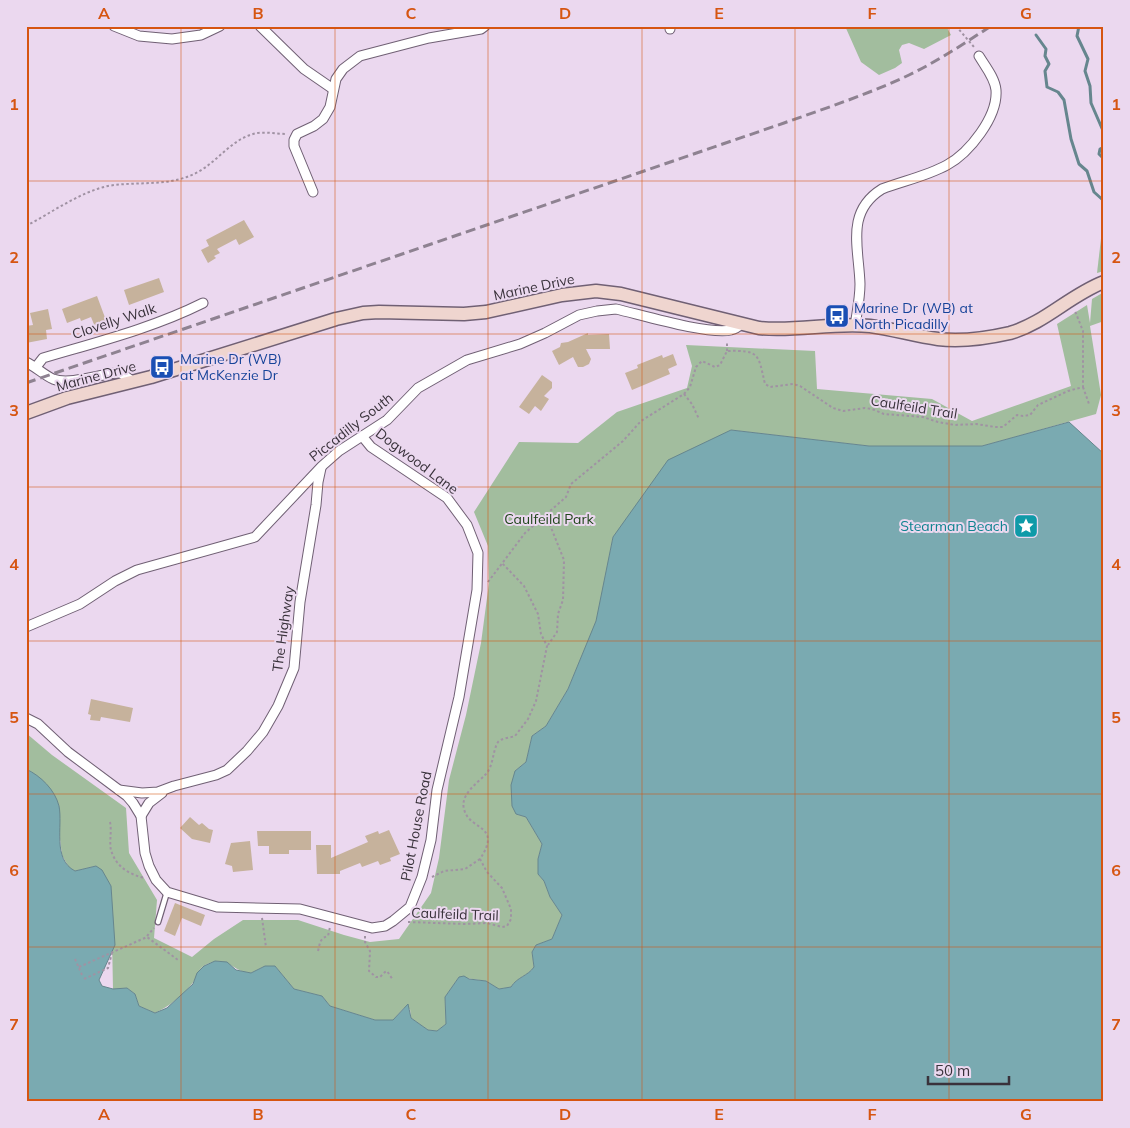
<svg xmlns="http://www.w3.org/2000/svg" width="1130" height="1128" font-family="Mulish,sans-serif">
	<rect width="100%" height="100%" fill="#ebd8ef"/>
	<g fill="#a2bd9e">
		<polygon points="845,26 946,26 951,35 924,49 909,43 902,45 899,50 902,63 895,68 879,75 861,62"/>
		<polygon points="1104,213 1104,271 1097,273"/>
		<path d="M1104,292V321L1090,326L1101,395L1096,414L982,446H869L731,430L613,537L597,621L568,689L546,726L532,736L526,762L515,771L516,814L526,817L542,844L538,859V874L544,881L550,897L562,915L552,939L536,945L532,952L534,967C528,976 517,977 511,987L499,989L486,981L459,977L445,997L446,1024L437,1031L428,1030L411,1018L410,1009L404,1008L393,1020H375L330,1006L322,996L294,989L275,966C271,966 267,966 264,967C259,968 254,973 250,973C236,973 228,958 214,962C195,966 200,976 191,985C181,997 168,1007 155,1013L139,1006L135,994L127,988L113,990L111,886L96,866L75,871L69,868L62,855L59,831V806L30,771L26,769V733L52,755L126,808L129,853L157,900L154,938L192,957L214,939L243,920H298L344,935L370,942L399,939L431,893L439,858L449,780L466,715L481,643L489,583L488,546L474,512L519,442L578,443L617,412L687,388L692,366L686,345L815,351L817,389L932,399L972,421L1071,386L1057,324L1087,305L1090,323L1092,299Z"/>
	</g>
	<path fill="#7aaab1" stroke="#66868e" d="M1069,422L1104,454V1102H26V769C41,776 55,790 59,806C63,826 52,859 75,871L96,866L102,870L111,886L115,945L99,980L102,986L113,989L127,988L135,994L139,1006L155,1013L167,1008L193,984L197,973L204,966L215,961L227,962L236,970L251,973L265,966H275L294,989L322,996L330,1006L375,1020H393L408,1004L411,1018L428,1030L437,1031L446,1024L445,997L459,977L464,976L469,979L486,981L499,989L511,987C517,977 528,976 534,967L532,952L536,945L552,939L562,915L550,897L544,881L538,874V859L542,844L526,817L516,814L512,806L511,785L515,771L526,762L532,736L546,726L568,689L596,621L613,537L668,460L731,430L869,446H982Z"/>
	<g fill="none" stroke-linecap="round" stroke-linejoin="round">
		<g stroke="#66868e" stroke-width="3">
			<polyline points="1079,26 1077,36 1088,59 1085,71 1090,86 1091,103 1104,133"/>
			<polyline points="1036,35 1046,49 1045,56 1049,64 1045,71 1047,87 1058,92 1064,100 1071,139 1079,164 1087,171 1094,192 1104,201"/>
			<polyline points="1104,147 1100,149 1099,154 1104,159"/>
		</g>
	</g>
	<g fill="#c6b29c">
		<polygon points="244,220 254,237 239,245 236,239 217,249 220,253 214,256 216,258 208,263 201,250 209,246 206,240"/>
		<polygon points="159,278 164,292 129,305 124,290"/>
		<polygon points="97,296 107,323 95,327 91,317 81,321 80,318 67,323 62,309"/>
		<polygon points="48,309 52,329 46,330 47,339 26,343 26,326 33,325 30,313"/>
		<polygon points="588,333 588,335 609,334 610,349 586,349 591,359 589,364 583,367 578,367 573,357 559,365 552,351 560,347 561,343 568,342"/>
		<polygon points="673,354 677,365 668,369 670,374 632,390 625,373 638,368 637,365 662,355 663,358"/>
		<polygon points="542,375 552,382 552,388 544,396 549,399 541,411 535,406 529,414 519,407"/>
		<polygon points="91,699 133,708 130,722 101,717 100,721 90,720 91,715 88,714"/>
		<polygon points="190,817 199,825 202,823 209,829 213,830 210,843 192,839 180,828"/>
		<polygon points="389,830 400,854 390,858 391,861 380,865 378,861 362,867 360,863 340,871 340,874 317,874 316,845 331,845 331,858 368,842 365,836 378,831 379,834"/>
		<polygon points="257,831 311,831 311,850 289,850 289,854 269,854 269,846 258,846"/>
		<polygon points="250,841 253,870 233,872 232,866 225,864 231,843"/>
		<polygon points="175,903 205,915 201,926 182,918 175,936 164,931"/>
	</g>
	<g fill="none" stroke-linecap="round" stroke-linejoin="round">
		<defs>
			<polyline id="service" points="158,922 167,892"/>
			<g id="minor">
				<polyline points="114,26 139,36 172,39 201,35 220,26"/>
				<polyline points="260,26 304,69 333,89"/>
				<polyline points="670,26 670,29"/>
				<polyline points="313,192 294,146 294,140 297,134 314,126 323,119 330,107 336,79 343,69 360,56 429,38 481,29 485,26"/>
				<path d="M855,326C857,312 860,298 860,284C859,248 845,212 882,189C903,181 927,176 947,165C969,153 998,117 996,90C995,78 985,66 979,56"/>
				<path d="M26,362C36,367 44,375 53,379C69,385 98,375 115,373H121L132,381"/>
				<path d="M36,367L43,358C97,342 153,328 203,303"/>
				<path d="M26,627L80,604L115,581L137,570L255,537L322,466L339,451L387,420L418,388L467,360L520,344L545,333L579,315L597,311L616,309C642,315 708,335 731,330C735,329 738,327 741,324"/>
				<polyline points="26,718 38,724 68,752 127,796 133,803 141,816 145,853 149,866 156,880 167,892 217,907 300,909 372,928 385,926 393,921 410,907 422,877 431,840 437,790 459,697 477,590 478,553 467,525 447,498 371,447 362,436"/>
				<polyline points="119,790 142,793 158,792 174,786 216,775 227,770 247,751 263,732 278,706 294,668 300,602 316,505 318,482 321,468"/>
				<polyline points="141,816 149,803 162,793"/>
			</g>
			<path id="secondary" d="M26,413L67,398L151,377L336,319L363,313L379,312L464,314L486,312L562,295L596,291L621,294L759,328C796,332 833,322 870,326C893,329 915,336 938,339C960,342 988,338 1010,333C1045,323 1070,295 1104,282"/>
		</defs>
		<use href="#service" stroke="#706074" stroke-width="7"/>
		<use href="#minor" stroke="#706074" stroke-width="11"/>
		<use href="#secondary" stroke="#706074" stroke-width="15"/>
		<g stroke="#a092a3" stroke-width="2" stroke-dasharray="2.5 2.5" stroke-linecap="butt">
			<polyline points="956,26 974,47"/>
			<path d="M26,226C51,213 80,192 108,186C136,181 167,187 194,174C216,164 229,141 253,134C263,131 277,134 287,134"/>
			<polyline points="727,351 727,341"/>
			<polyline points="1083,387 1089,404"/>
			<polyline points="684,394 692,404 699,419"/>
			<polyline points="546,515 564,560 563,600 558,614 557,632 548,645"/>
			<path d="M488,582L525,533L566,497L571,484L623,441L641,421L684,394L690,387L696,367L702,361L715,367L720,365L727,351C760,350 758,354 765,384L770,387L793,384L800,386L833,408L843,411L865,408L872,409L884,414L923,417L938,422L955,425L976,424L995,427H1003L1017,415L1023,416L1030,415L1038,405L1068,391L1083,387V331L1075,311"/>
			<path d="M110,822C112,831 109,843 111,850C116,867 129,874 144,878"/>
			<polyline points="432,877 444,871 465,869 480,859"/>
			<polyline points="262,918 266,947"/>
			<path d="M408,922L465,924L487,923L502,927L507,926L511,919V909L502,888L487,872L480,859C503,824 469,831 464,809C460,795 477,783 485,775C494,766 492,752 498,742C501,738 510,738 515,736L528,719L536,701L547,646L541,634L538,614L524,586L502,563"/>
			<polyline points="147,936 154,928"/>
			<polyline points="365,936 365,942 370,951 369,971 376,977 380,977 385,972 387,971 393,980"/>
			<path d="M318,951C320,943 320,938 328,936L330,927"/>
			<polyline points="75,959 82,975"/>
			<polyline points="79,967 147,937 178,960"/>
			<polyline points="84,979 108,968 112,953"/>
		</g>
		<use href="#service" stroke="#fff" stroke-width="4.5"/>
		<use href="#minor" stroke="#fff" stroke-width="9"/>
		<use href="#secondary" stroke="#efd5cf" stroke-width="12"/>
		<path stroke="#8e8291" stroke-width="3" stroke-dasharray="10 5" stroke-linecap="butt" d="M26,383L784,123C826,108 869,94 909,75C938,61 965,43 991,26"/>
	</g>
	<path fill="none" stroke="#d65511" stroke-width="1" stroke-opacity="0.55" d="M181,26V1102M335,26V1102M488,26V1102M642,26V1102M795,26V1102M949,26V1102M26,181H1104M26,334H1104M26,487H1104M26,641H1104M26,794H1104M26,947H1104"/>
	<defs>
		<symbol id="bus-square" viewBox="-11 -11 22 22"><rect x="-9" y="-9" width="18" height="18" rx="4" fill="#1a4fb4" stroke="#ebd8ef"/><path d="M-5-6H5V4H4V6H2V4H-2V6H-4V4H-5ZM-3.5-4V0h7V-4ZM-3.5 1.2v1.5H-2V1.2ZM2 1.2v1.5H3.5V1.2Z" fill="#fff"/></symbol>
		<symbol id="sight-square" viewBox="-11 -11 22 22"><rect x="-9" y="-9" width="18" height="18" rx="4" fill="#0f9aa8" stroke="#ebd8ef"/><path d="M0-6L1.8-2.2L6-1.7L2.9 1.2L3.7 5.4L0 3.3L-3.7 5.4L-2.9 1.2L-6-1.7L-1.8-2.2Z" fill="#fff"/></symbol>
	</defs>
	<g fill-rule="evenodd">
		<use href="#bus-square" x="823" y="302" width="28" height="28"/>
		<use href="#bus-square" x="148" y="353" width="28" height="28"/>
		<use href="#sight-square" x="1012" y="512" width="28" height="28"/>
	</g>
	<g text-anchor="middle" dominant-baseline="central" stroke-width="4" stroke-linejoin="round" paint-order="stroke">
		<g font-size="14" fill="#39323b" stroke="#ebd8ef">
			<text transform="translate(534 287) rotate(-12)">Marine Drive</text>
			<text transform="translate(114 321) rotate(-18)">Clovelly Walk</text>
			<text transform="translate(96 376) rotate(-15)">Marine Drive</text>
			<text transform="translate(914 407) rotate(9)">Caulfeild Trail</text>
			<text transform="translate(351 427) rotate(-38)">Piccadilly South</text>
			<text transform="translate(417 461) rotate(37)">Dogwood Lane</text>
			<text transform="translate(283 629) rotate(-82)">The Highway</text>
			<text transform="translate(416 826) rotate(-79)">Pilot House Road</text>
			<text transform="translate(455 914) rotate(2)">Caulfeild Trail</text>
		</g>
		<g font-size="14" fill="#164399" stroke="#ebd8ef" text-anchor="start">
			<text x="854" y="308">Marine Dr (WB) at<tspan x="854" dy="16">North Picadilly</tspan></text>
			<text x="180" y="359">Marine Dr (WB)<tspan x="180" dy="16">at McKenzie Dr</tspan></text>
		</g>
		<g font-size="14" fill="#20461b" stroke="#ebd8ef">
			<text x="549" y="519">Caulfeild Park</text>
		</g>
		<g font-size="14" fill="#0d838f" stroke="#ebd8ef" text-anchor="end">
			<text x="1008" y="526">Stearman Beach</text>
		</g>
	</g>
	<rect width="1130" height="1128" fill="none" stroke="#ebd8ef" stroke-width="55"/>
	<path d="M928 1076v8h81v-8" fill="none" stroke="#39323b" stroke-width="2.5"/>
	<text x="935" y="1076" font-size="15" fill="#39323b" stroke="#ebd8ef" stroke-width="4" paint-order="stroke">50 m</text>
	<rect x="28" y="28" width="1074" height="1072" fill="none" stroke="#d65511" stroke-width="2"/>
	<g font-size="16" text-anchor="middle" font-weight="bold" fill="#d65511">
		<text x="104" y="19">A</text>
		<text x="258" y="19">B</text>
		<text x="411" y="19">C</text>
		<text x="565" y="19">D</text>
		<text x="719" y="19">E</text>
		<text x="872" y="19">F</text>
		<text x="1026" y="19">G</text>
		<text x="14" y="110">1</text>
		<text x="1116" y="110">1</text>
		<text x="14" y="263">2</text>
		<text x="1116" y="263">2</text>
		<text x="14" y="416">3</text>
		<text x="1116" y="416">3</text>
		<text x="14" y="570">4</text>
		<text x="1116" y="570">4</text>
		<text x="14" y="723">5</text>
		<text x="1116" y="723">5</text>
		<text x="14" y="876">6</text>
		<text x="1116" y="876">6</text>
		<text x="14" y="1030">7</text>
		<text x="1116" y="1030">7</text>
		<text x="104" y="1120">A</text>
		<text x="258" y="1120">B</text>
		<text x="411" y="1120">C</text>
		<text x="565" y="1120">D</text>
		<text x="719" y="1120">E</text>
		<text x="872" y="1120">F</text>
		<text x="1026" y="1120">G</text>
	</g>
</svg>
